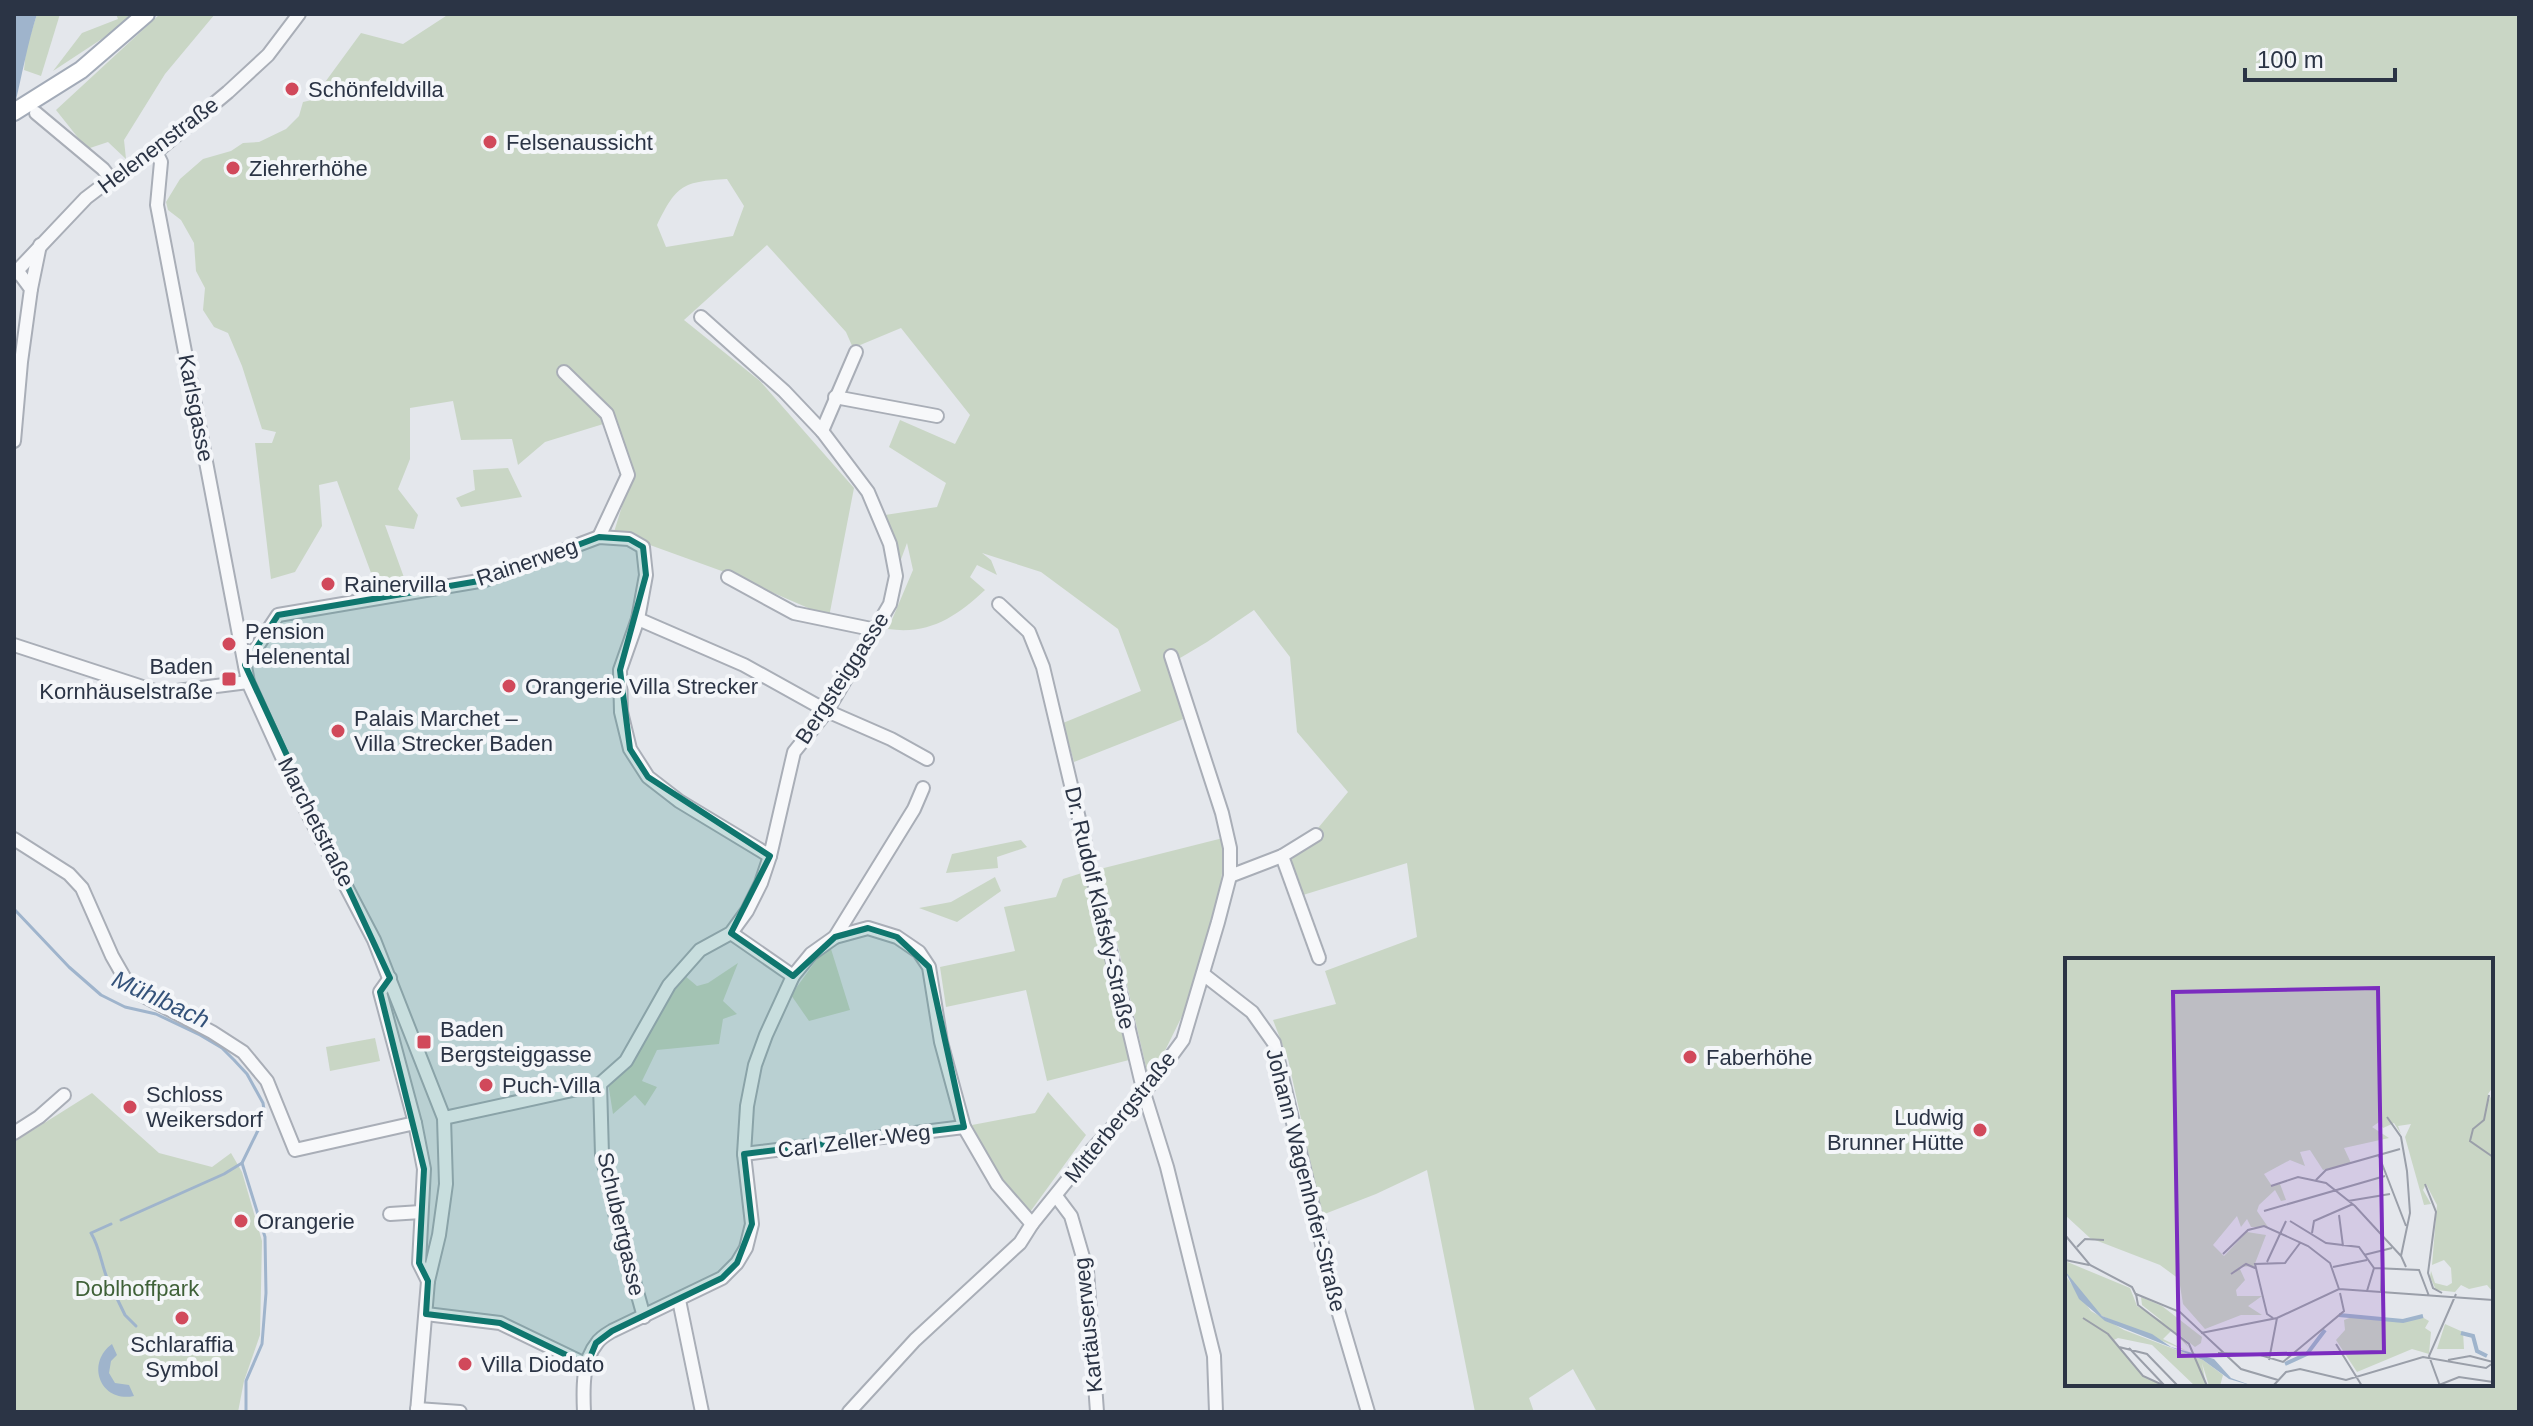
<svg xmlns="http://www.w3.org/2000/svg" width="2533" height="1426" font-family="Arial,sans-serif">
	<rect width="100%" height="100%" fill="#e4e7ec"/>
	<g fill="#c9d6c5" fill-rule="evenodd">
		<polygon points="37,14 60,14 41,76 24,70 26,49"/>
		<polygon points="116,14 132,14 120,27 53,71 82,33 118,19"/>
		<polygon points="160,14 215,14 165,74 124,140 126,159 108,142 87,149 56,110"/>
		<path d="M449,14H2519V1412H1597L1573,1369L1529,1398L1534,1412H1475L1427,1170L1376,1194L1322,1215L1288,1059L1273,1020L1336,1004L1325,971L1417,937L1407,863L1303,895L1289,863L1348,792L1297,732L1290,657L1254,610L1207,642L1170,664L1183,719L1074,762L1063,723L1141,691L1118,629L1041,572L982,553L991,560L997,575L977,565L970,577L985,590C956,617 929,635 888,629L913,570L907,543L900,562L885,515L937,507L946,483L889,447L900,420L955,444L970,415L901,328L853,348L846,332L767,245L684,320L760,381L854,488L829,617L730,574L614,532L632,474L613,421L545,442L518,465L512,439L461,440L453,401L410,408V459L398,489L418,515L414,529L385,525L406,583L377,589L337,481L319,485L322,526L295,572L271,579L255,443H272L276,432L262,429L242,366L228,333L214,327L203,310L205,288L196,271L194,243L181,220L168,210L166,202L180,179L203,159L231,151L243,143L259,142L286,129L299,116L303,102L312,100L361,33L403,44ZM727,179L744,206L733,236L666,247L657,225C677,184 683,182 727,179ZM2067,960H2491V1384H2067Z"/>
		<polygon points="508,468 522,497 461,507 456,498 475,490 473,470"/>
		<polygon points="1223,838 1224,859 1218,903 1187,1006 1154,1073 1147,1071 1100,869"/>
		<polygon points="1021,840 1027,847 997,857 998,868 946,873 952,854"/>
		<polygon points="1085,872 1129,1060 1047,1081 1026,990 946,1007 940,967 1015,951 1004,907 1056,897 1063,879"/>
		<polygon points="995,877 1001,891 957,922 919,908 951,902"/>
		<polygon points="831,949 850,1010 809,1021 791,995 817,959"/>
		<polygon points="738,963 723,1001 737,1014 723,1019 719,1044 657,1050 642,1081 657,1087 645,1106 635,1095 613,1114 608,1083 639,1053 669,990 684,975 697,986 708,983"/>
		<polygon points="375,1038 380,1061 330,1071 326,1047"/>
		<polygon points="1048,1092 1086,1135 1030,1212 999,1176 972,1125 1035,1113"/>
		<polygon points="92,1093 159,1153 212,1167 231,1153 242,1172 262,1241 260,1335 244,1381 238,1412 14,1412 14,1142"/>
	</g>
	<g fill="#9fb4cc">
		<path d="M16,14H37C27,45 22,76 14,108Z"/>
		<path d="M112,1344L117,1355L111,1361L109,1373L115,1383L129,1385L134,1396C101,1403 85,1364 112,1344Z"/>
	</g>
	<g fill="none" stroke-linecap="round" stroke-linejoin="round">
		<g stroke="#9fb4cc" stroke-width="3">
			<polyline points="14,909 69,967 101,995 125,1007 156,1014 200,1035 222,1048 234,1060 247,1074 263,1103 265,1116 242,1163 265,1237 266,1293 262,1344 246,1381 246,1412"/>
			<polyline points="121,1220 224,1174 242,1163"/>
			<path d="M107,1278C101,1263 100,1248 91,1233L111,1224"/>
			<polyline points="111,1286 125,1315 136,1326"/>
		</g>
		<defs>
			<g id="minor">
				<polyline points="36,113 103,169 111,179"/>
				<polyline points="156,152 161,162 157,205 248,682 306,810 374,940 444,1118 446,1184 439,1235 428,1281 417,1412"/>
				<polyline points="14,274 86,198 111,179 156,152 228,92 268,55 299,14"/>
				<polyline points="31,289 40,245"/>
				<polyline points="564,372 607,414 628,475 599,537"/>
				<polyline points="835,397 937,416"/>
				<polyline points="822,431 856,352"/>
				<polyline points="14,441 21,362 31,289 17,270"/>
				<polyline points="728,577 794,613 876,630"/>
				<polyline points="999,604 1029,632 1043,667 1144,1093 1167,1167 1214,1356 1216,1412"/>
				<polyline points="638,619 744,665 827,711 891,739 927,759"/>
				<polyline points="14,645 161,693 248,682"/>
				<polyline points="245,665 278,615 485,580 599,537 629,539 643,547 646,575 638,619 620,670 621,712 630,749 648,777 679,801 770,856"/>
				<polyline points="14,839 69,874 82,888 112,956 128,984 140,994 212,1032 243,1052 267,1081 295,1150 415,1123"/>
				<polyline points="1282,856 1319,958"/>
				<polyline points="1230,876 1282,856 1316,835"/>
				<polyline points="731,933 793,976"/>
				<polyline points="835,937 914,809 923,788"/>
				<polyline points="1203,974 1252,1012 1274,1043 1337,1307 1368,1412"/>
				<polyline points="390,978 380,992 415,1123 424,1169 419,1263 428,1281"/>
				<polyline points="600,1084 602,1155 615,1213 644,1317"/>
				<polyline points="444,1118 600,1084 626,1061 669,985 700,950 731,933 747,911 761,883 770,856 794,752 827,711 890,604 896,576 890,544 868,492 822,431 784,391 701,317"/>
				<polyline points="14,1133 39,1117 64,1095"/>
				<polyline points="744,1154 964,1127"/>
				<polyline points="1056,1196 1071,1216 1087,1271 1097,1412"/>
				<polyline points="390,1214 421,1212"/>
				<polyline points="679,1300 702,1412"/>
				<polyline points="426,1314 500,1323 587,1365"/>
				<polyline points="417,1409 460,1412"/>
				<path d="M584,1412C583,1390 582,1361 597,1343C600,1338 607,1334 612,1331L722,1278L737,1263L746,1248L752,1224L744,1154L747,1106L755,1065L766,1035L793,976L811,954L835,937L868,928L897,937L919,952L929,967L941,1042L964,1127L997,1184L1032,1224"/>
				<polyline points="849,1412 915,1340 1020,1243 1032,1224 1091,1151 1144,1093 1183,1040 1218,922 1230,876 1230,848 1222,813 1171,656"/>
			</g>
			<polyline id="major" points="14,112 81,70 146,14"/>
		</defs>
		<use href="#minor" stroke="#a9aeb7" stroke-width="16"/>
		<use href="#major" stroke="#a3abb8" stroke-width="20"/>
		<use href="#minor" stroke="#f7f8fa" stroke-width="12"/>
		<use href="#major" stroke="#fff" stroke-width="16"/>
	</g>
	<path fill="#0f766e" fill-opacity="0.2" stroke="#0f766e" stroke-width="6" stroke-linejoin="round" d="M599,537L629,539L643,547L646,575L620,670L630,749L648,777L770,856L731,933L793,976L835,937L868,928L897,937L929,967L964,1127L744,1154L752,1224L737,1263L722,1278L612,1331L596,1343L587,1365L500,1323L426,1314L428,1281L419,1263L424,1169L380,992L390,978L245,665L278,615L485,580Z"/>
	<g fill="#d1495b" stroke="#f4f6f9" stroke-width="3">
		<circle cx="292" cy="89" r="8"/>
		<circle cx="490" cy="142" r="8"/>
		<circle cx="233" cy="168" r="8"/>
		<circle cx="328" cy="584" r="8"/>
		<circle cx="229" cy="644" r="8"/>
		<rect x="221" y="671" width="16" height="16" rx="4"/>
		<circle cx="509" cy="686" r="8"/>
		<circle cx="338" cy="731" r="8"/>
		<rect x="416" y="1034" width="16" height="16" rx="4"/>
		<circle cx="1690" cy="1057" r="8"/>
		<circle cx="486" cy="1085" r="8"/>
		<circle cx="130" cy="1107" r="8"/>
		<circle cx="1980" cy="1130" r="8"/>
		<circle cx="241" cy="1221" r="8"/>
		<circle cx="182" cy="1318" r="8"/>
		<circle cx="465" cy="1364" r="8"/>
	</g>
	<g text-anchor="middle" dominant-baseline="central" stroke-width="8" stroke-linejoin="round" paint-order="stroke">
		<g font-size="22" fill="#2b3445" stroke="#f4f6f9" text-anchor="start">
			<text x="308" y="89">Schönfeldvilla</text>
			<text x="506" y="142">Felsenaussicht</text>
			<text x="249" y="168">Ziehrerhöhe</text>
			<text x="344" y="584">Rainervilla</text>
			<text x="245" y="631">Pension<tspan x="245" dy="25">Helenental</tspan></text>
			<text x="213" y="666" text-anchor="end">Baden<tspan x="213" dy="25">Kornhäuselstraße</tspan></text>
			<text x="525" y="686">Orangerie Villa Strecker</text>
			<text x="354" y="718">Palais Marchet –<tspan x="354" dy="25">Villa Strecker Baden</tspan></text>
			<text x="440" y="1029">Baden<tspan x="440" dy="25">Bergsteiggasse</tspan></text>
			<text x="1706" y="1057">Faberhöhe</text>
			<text x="502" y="1085">Puch-Villa</text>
			<text x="146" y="1094">Schloss<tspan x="146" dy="25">Weikersdorf</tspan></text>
			<text x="1964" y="1117" text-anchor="end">Ludwig<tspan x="1964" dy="25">Brunner Hütte</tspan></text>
			<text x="257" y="1221">Orangerie</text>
			<text x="182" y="1344" text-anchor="middle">Schlaraffia<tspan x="182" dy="25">Symbol</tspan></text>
			<text x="481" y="1364">Villa Diodato</text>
		</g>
		<g font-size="22" fill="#2b3445" stroke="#f4f6f9">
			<text transform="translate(158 145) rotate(-37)">Helenenstraße</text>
			<text transform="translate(196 408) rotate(79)">Karlsgasse</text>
			<text transform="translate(527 562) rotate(-19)">Rainerweg</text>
			<text transform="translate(842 678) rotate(-57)">Bergsteiggasse</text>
			<text transform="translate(316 822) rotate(63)">Marchetstraße</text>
			<text transform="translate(1100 908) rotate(77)">Dr. Rudolf Klafsky-Straße</text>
			<text transform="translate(1120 1117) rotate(-51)">Mitterbergstraße</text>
			<text transform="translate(854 1141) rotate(-7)">Carl Zeller-Weg</text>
			<text transform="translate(1306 1180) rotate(76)">Johann Wagenhofer-Straße</text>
			<text transform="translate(621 1224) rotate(77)">Schubertgasse</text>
			<text transform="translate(1088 1325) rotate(-96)">Kartäuserweg</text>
		</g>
		<g font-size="22" fill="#3f6138" stroke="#f4f6f9">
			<text x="137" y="1288">Doblhoffpark</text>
		</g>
		<g font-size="24" font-style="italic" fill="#34527a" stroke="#f4f6f9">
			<text transform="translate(161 999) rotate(25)">Mühlbach</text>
		</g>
	</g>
	<g transform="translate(2065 958)">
		<rect width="428" height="428" fill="#e4e7ec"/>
		<path d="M0,0H428V129L423,136L424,142L428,135L427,333L422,327L404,331L396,327L390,334L371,332L365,319L366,313L370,325L382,328L387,325L386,310L379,302L367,307L372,247L361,226L358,232L366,246L359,247L340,179L346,166L333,168L336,176L329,165L318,170L314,164L307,169L324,180L279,190L286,205L258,212L245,192L235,194L240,208L225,202L199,216L207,228L215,226L221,242L216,243L210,232L194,247L192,253L203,269H186L182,261L176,269L172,258L148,287L159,298L182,274L201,277L189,308L174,309L180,322L171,332L172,338H197L183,348L197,357H176L140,371L118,346L114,321L95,307L25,280L0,257ZM0,303L65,330L72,348L102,366L118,380L124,390L107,372L98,381L124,394L37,358L18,340L0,313ZM0,317L26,353L59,372L138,402L158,417L155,428H144L137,405L141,428H130L87,387L53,380L49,382L78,418L98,428H0ZM76,339L97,348L137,379L136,385L130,389L77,347ZM292,357L337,364L357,359L364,363L360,370L366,374L364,396L347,391L292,414L271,382L280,372L279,362ZM380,366L398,374L399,391H372Z" fill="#c9d6c5"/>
		<path d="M0,313L37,358L87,376L106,389L149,401L166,420L188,428L164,421L138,402L40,363L14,341Z" fill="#9fb4cc"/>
		<path fill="none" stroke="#9fb4cc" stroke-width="4" d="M274,357L338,363L358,358M396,375L408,378L412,393L422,398M220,406L242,396L260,372"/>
		<path fill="none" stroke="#9a9fa9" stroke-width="2" d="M424,137L419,162L408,171L405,183L428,199M322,159L336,179L342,213L345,255L336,298L341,309M314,198L341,268M251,222L261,212L335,191M360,226L371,254L363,315L368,330L377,335M206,228L233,219L261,225L290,248L336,298M283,243L325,236M199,253L320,218M274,257L278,288M225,263L261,285L294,289L309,310L354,312L364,338M247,275L249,263L288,246M0,277L25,307L67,329L71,337M12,289L20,281L39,282M158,296L183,272L199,268L243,288L265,305L274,331M299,297L327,290M0,302L24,307M202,304L221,263M268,309L302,302M166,316L181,306L190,310M302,333L309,310M316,334L317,310M71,336L115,354L176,411L213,422M71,336L73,347L124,386L142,428M18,360L43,376L78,418L100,428M208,360L202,356L190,306L220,305L235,285M136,375L212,360L274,331L428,342M271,386L297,428M54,389L82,396L113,428M64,390L100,428M153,395L192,396L218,404L279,353L275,335M204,402L212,360M383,402L405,398L428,404M374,427L394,419L428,424M208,428L221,414L235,411L281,422L358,399L421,410L428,405M375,428L364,398L391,336"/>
		<path fill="#7b2cbf" fill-opacity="0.15" stroke="#7b2cbf" stroke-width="4" d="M313,30L319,394L114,398L108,34Z"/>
		<rect width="428" height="428" fill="none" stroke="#2b3445" stroke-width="4"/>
	</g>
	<rect width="2533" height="1426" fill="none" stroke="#2b3445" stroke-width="32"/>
	<path d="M2245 68v12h150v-12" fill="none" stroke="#2b3445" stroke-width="4"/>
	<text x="2257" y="68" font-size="24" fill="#2b3445" stroke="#f4f6f9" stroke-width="6" paint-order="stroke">100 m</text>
</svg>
